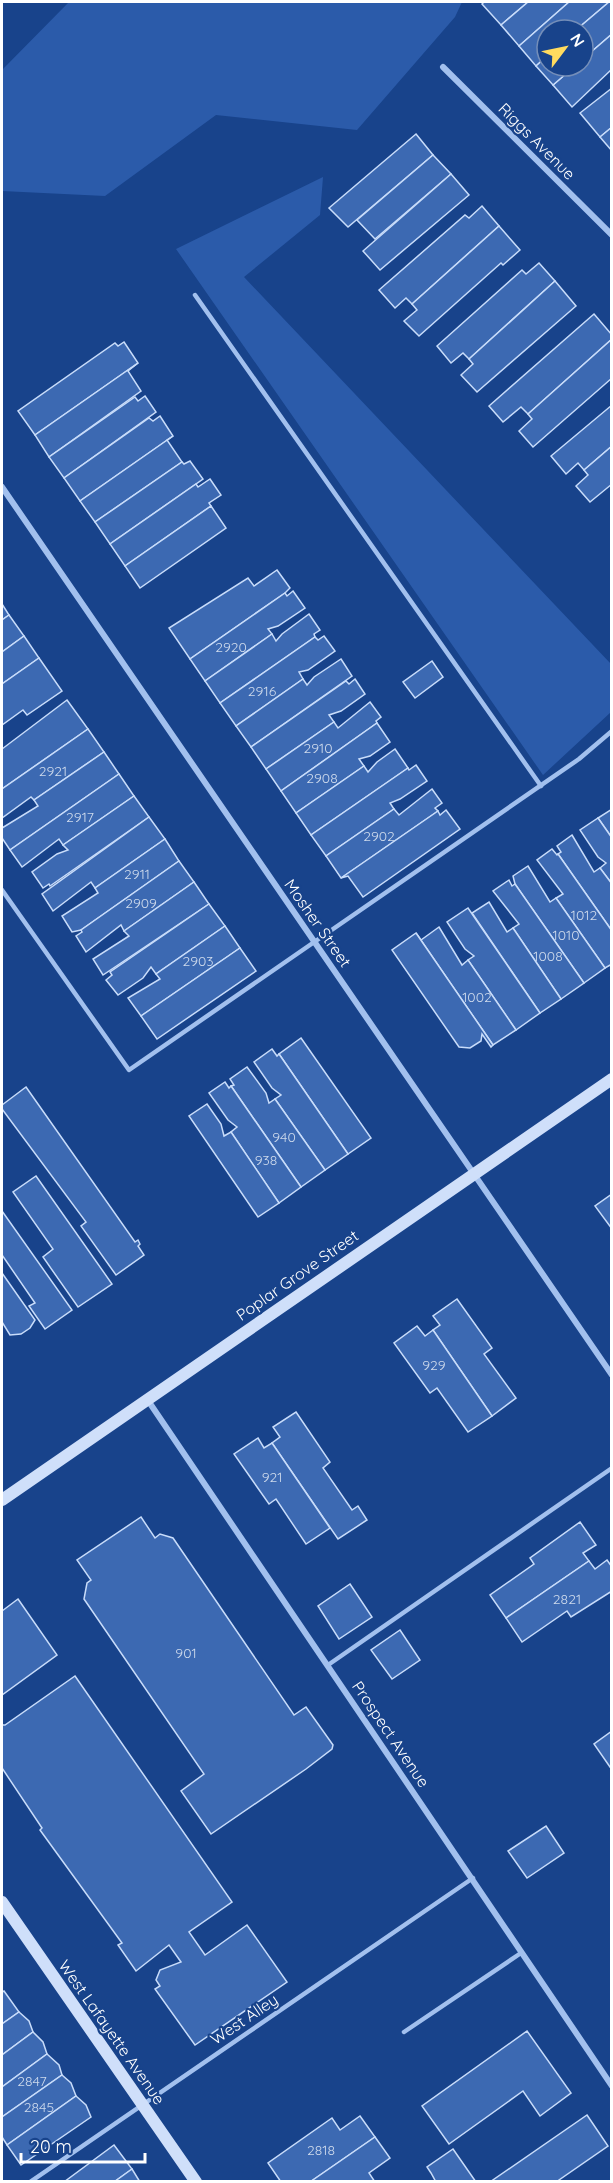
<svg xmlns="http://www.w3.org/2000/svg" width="613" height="2183" font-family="Quicksand,sans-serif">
	<rect width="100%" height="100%" fill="#18438b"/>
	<g fill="#2b5baa">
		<polygon points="69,2 462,2 455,17 357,130 216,115 105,196 2,191 2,70"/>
		<polygon points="323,177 320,215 244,277 611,664 611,712 543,775 176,249"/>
	</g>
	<g fill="#3c69b2" stroke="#c8dcfa" stroke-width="1.5">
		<polygon points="484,2 528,2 501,25 482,4"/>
		<polygon points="528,2 569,2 519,46 501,25"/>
		<polygon points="569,2 609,2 576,30 547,30 547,56 536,66 519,46"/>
		<polygon points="609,2 612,2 612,34 583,59 583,30 576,30"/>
		<polygon points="612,34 612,69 572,107 553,85 575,66 583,66 583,59"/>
		<polygon points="547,56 547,66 575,66 553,85 536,66"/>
		<polygon points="612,88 612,127 600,137 580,113"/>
		<polygon points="612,127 612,151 600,137"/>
		<polygon points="416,134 433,155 348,227 329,208"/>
		<polygon points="433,155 451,174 375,239 357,220"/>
		<polygon points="451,174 469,195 380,270 363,251"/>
		<polygon points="482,206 499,226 412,304 406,298 395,308 379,290 465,215 469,218"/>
		<polygon points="499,226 520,250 503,265 501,263 419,336 404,321 417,310 412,304"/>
		<polygon points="539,263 555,281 469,359 463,353 451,363 437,346 522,270 526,274"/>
		<polygon points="555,281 576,306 477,392 461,375 473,364 469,359"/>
		<polygon points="594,314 612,335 612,339 528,414 521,407 503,422 489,406"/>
		<polygon points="612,339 612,378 533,447 519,431 532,419 528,414"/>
		<polygon points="124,342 138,363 35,435 18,411 115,343 118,346"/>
		<polygon points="138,363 128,371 141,391 49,457 35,435"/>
		<polygon points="145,396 156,412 64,478 49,457 135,397 138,401"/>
		<polygon points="612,405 612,446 584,470 578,463 566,474 551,456"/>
		<polygon points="160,416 173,436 80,501 64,478 149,418 153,421"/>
		<polygon points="173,436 167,440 182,462 95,522 80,501"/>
		<polygon points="612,446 612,484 590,502 576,486 588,475 584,470"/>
		<polygon points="190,461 203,479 110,544 95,522 182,462 184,464"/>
		<polygon points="210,479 221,495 209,503 211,506 125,566 110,544 196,484 198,487"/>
		<polygon points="211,506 226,528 140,588 125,566"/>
		<polygon points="277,570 290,588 285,593 190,659 169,628 248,578 254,586"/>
		<polygon points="293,591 305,608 278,626 268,629 272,634 205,681 190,659 285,593 287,596"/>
		<polygon points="2,604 9,615 2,620"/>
		<polygon points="309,614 320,630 314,634 315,637 220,703 205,681 272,634 276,641 282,634"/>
		<polygon points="9,615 24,636 2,652 2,620"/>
		<polygon points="24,636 39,658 2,684 2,652"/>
		<polygon points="324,636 335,651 308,670 299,672 303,679 236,726 220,703 315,637 318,640"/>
		<polygon points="39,658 62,691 27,715 23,710 2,725 2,684"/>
		<polygon points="341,659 352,676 251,747 236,726 303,679 307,685 314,677"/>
		<polygon points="432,661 443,677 415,698 403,682"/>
		<polygon points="355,679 365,694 341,711 329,715 334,722 266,769 251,747 346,681 349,684"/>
		<polygon points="67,700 88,729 2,789 2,749"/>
		<polygon points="370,702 381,717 376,721 377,723 281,791 266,769 334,722 338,728"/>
		<polygon points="377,723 390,742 370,756 359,759 364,766 296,813 281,791"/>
		<polygon points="88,729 104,752 34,800 31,797 2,818 2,789"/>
		<polygon points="395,749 408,768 311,835 296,813 364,766 368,772 377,762"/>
		<polygon points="104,752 119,774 10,850 2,838 2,828 38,806 34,800"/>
		<polygon points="416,765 427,781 400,799 390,803 394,809 326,856 311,835 408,768 409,770"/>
		<polygon points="119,774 134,796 63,845 59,839 22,867 10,850"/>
		<polygon points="432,789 442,803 435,808 438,811 341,878 326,856 394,809 399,815"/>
		<polygon points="134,796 149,817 50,886 49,884 43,888 32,872 57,854 68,850 63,845"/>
		<polygon points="612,809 612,838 598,818"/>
		<polygon points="446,810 460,829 363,897 348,876 341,878 438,811 440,815"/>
		<polygon points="149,817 165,839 95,888 91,882 53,911 42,894"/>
		<polygon points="598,818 612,838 612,884 600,868 606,863 598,857 580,830"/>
		<polygon points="572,835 594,872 600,868 612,884 612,931 558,854 561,852 557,846"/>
		<polygon points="165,839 179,861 81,930 72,932 62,916 98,893 95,888"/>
		<polygon points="552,849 557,855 558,854 612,931 612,964 605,968 556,898 563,894 537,860"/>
		<polygon points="179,861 194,882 124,931 121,925 86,952 76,936 82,932 81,930"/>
		<polygon points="528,866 550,902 556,898 605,968 584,983 515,884 513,876"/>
		<polygon points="509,880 512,886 515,884 584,983 561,999 513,928 519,924 493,891"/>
		<polygon points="194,882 209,904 103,975 93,959 129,936 124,931"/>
		<polygon points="489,902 507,932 513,928 561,999 540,1013 472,913"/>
		<polygon points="209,904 225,926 156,974 151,967 143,978 118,995 106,980 112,975 110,972"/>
		<polygon points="468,908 540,1013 516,1030 468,960 474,956 465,949 447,922"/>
		<polygon points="225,926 240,948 141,1016 128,998 160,979 156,974"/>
		<polygon points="439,927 462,965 468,960 516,1030 493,1045 416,933 421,940"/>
		<polygon points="416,933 493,1045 491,1047 482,1034 481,1041 470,1048 459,1047 392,950"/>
		<polygon points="240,948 256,971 157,1039 141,1016"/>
		<polygon points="301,1038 371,1138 348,1154 279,1054"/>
		<polygon points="272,1049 277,1056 279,1054 348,1154 325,1170 275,1099 281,1095 272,1088 254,1062"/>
		<polygon points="247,1067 266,1093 269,1103 275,1099 325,1170 301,1187 231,1086 234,1085 230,1079"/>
		<polygon points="225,1082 229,1088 231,1086 301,1187 279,1203 231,1132 237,1127 228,1120 209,1093"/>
		<polygon points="26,1087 135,1242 138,1240 140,1244 138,1246 144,1255 116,1275 81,1226 86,1222 2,1109 2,1105"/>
		<polygon points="207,1104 221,1124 224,1136 231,1132 279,1203 258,1217 189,1116"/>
		<polygon points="36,1176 112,1284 78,1307 43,1257 53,1249 13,1192"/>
		<polygon points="612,1194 612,1229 595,1206"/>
		<polygon points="2,1211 72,1310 45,1329 29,1306 35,1303 2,1255"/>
		<polygon points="2,1273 35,1320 30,1328 21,1334 10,1335 2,1322"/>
		<polygon points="457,1299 492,1348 484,1354 516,1398 492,1416 433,1330 440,1325 433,1316"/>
		<polygon points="417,1326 425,1336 433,1330 492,1416 468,1432 437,1388 430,1393 394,1343"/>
		<polygon points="296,1412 330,1462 323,1468 352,1510 358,1506 367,1520 338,1539 272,1443 280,1437 273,1427"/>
		<polygon points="258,1438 264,1448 272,1443 330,1528 306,1544 276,1499 269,1504 234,1454"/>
		<polygon points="141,1517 155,1538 160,1534 173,1538 294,1715 306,1707 333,1745 332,1749 306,1769 211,1834 181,1791 204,1774 84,1599 87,1583 91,1580 77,1560"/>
		<polygon points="580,1522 596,1545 583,1553 589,1561 506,1618 490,1595 534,1564 530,1558"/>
		<polygon points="607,1560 612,1567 612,1591 571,1617 567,1611 522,1642 506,1618 589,1561 595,1569"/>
		<polygon points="350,1584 372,1617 339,1639 318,1606"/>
		<polygon points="18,1599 57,1655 2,1695 2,1611"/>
		<polygon points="400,1630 420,1660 392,1679 371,1650"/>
		<polygon points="75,1676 232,1902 189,1932 205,1955 247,1925 287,1982 195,2045 155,1989 160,1986 156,1980 160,1970 181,1962 169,1945 136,1971 118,1945 122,1943 40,1830 42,1828 2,1768 2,1725 5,1725"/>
		<polygon points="612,1731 612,1766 610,1767 594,1744"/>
		<polygon points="546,1826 564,1853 527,1878 508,1851"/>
		<polygon points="4,1991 19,2012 2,2024 2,1992"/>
		<polygon points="19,2012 29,2021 33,2032 2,2055 2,2024"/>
		<polygon points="527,2031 571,2093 540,2116 523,2091 449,2144 422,2106"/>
		<polygon points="33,2032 43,2042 47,2054 2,2087 2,2055"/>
		<polygon points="47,2054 59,2065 62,2075 2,2117 2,2087"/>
		<polygon points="62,2075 71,2083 76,2096 7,2145 2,2137 2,2117"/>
		<polygon points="76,2096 86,2105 91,2117 21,2165 7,2145"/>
		<polygon points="587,2115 608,2146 556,2182 490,2182"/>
		<polygon points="360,2116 375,2137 310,2182 281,2182 268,2163 332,2118 340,2130"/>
		<polygon points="375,2137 390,2158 369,2173 375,2182 310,2182"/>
		<polygon points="114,2145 132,2169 114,2182 64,2182"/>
		<polygon points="453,2149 476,2182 436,2182 431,2173 427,2167"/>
		<polygon points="132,2169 140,2182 114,2182"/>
	</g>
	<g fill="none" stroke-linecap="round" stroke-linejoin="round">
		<g stroke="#a2c0ee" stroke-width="4.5">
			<polyline points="195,295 541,786"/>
			<polyline points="2,890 129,1070 579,759 612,731"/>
			<polyline points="328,1665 612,1468"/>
			<polyline points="404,2032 521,1953"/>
			<polyline points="30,2182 473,1878"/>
		</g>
		<g stroke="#a2c0ee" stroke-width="6">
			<polyline points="443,67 612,235"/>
			<polyline points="2,487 612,1375"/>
			<polyline points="147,1399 612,2086"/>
		</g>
		<g stroke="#cfdffa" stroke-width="12">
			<polyline points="2,1500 612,1079"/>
			<polyline points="2,1902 196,2182"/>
		</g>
	</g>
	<g text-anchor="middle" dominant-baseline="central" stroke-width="4.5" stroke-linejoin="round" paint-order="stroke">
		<g font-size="14" fill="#cedaec">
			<text x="231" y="647">2920</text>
			<text x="262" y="691">2916</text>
			<text x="318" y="748">2910</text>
			<text x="53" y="771">2921</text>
			<text x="322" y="778">2908</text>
			<text x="80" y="817">2917</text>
			<text x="379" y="836">2902</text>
			<text x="137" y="874">2911</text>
			<text x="141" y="903">2909</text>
			<text x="584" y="915">1012</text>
			<text x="566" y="935">1010</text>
			<text x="548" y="956">1008</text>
			<text x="198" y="961">2903</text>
			<text x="477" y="997">1002</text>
			<text x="284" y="1137">940</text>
			<text x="266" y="1160">938</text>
			<text x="434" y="1365">929</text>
			<text x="272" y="1477">921</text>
			<text x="567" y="1599">2821</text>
			<text x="186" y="1653">901</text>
			<text x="32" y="2081">2847</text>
			<text x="39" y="2107">2845</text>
			<text x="321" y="2150">2818</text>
		</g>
		<g font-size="16" fill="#fff" stroke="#18438b">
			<text transform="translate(537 141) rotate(45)">Riggs Avenue</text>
			<text transform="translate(318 923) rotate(55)">Mosher Street</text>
			<text transform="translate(297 1275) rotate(-35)">Poplar Grove Street</text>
			<text transform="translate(391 1734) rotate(56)">Prospect Avenue</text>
			<text transform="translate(244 2019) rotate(-34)">West Alley</text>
			<text transform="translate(112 2032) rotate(55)">West Lafayette Avenue</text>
		</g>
	</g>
	<rect width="613" height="2183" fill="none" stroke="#ffffff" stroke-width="6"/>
	<g transform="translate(565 48) rotate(58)"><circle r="28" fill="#18438b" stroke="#748eb9" stroke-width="1.5"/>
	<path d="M0-4.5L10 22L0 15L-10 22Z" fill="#ffdb5f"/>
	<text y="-9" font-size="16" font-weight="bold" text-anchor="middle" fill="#ffffff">N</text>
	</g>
	<path d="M21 2153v9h124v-9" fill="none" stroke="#ffffff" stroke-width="3"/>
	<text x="30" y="2153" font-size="18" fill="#ffffff" stroke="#18438b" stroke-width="4.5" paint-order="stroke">20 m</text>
</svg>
